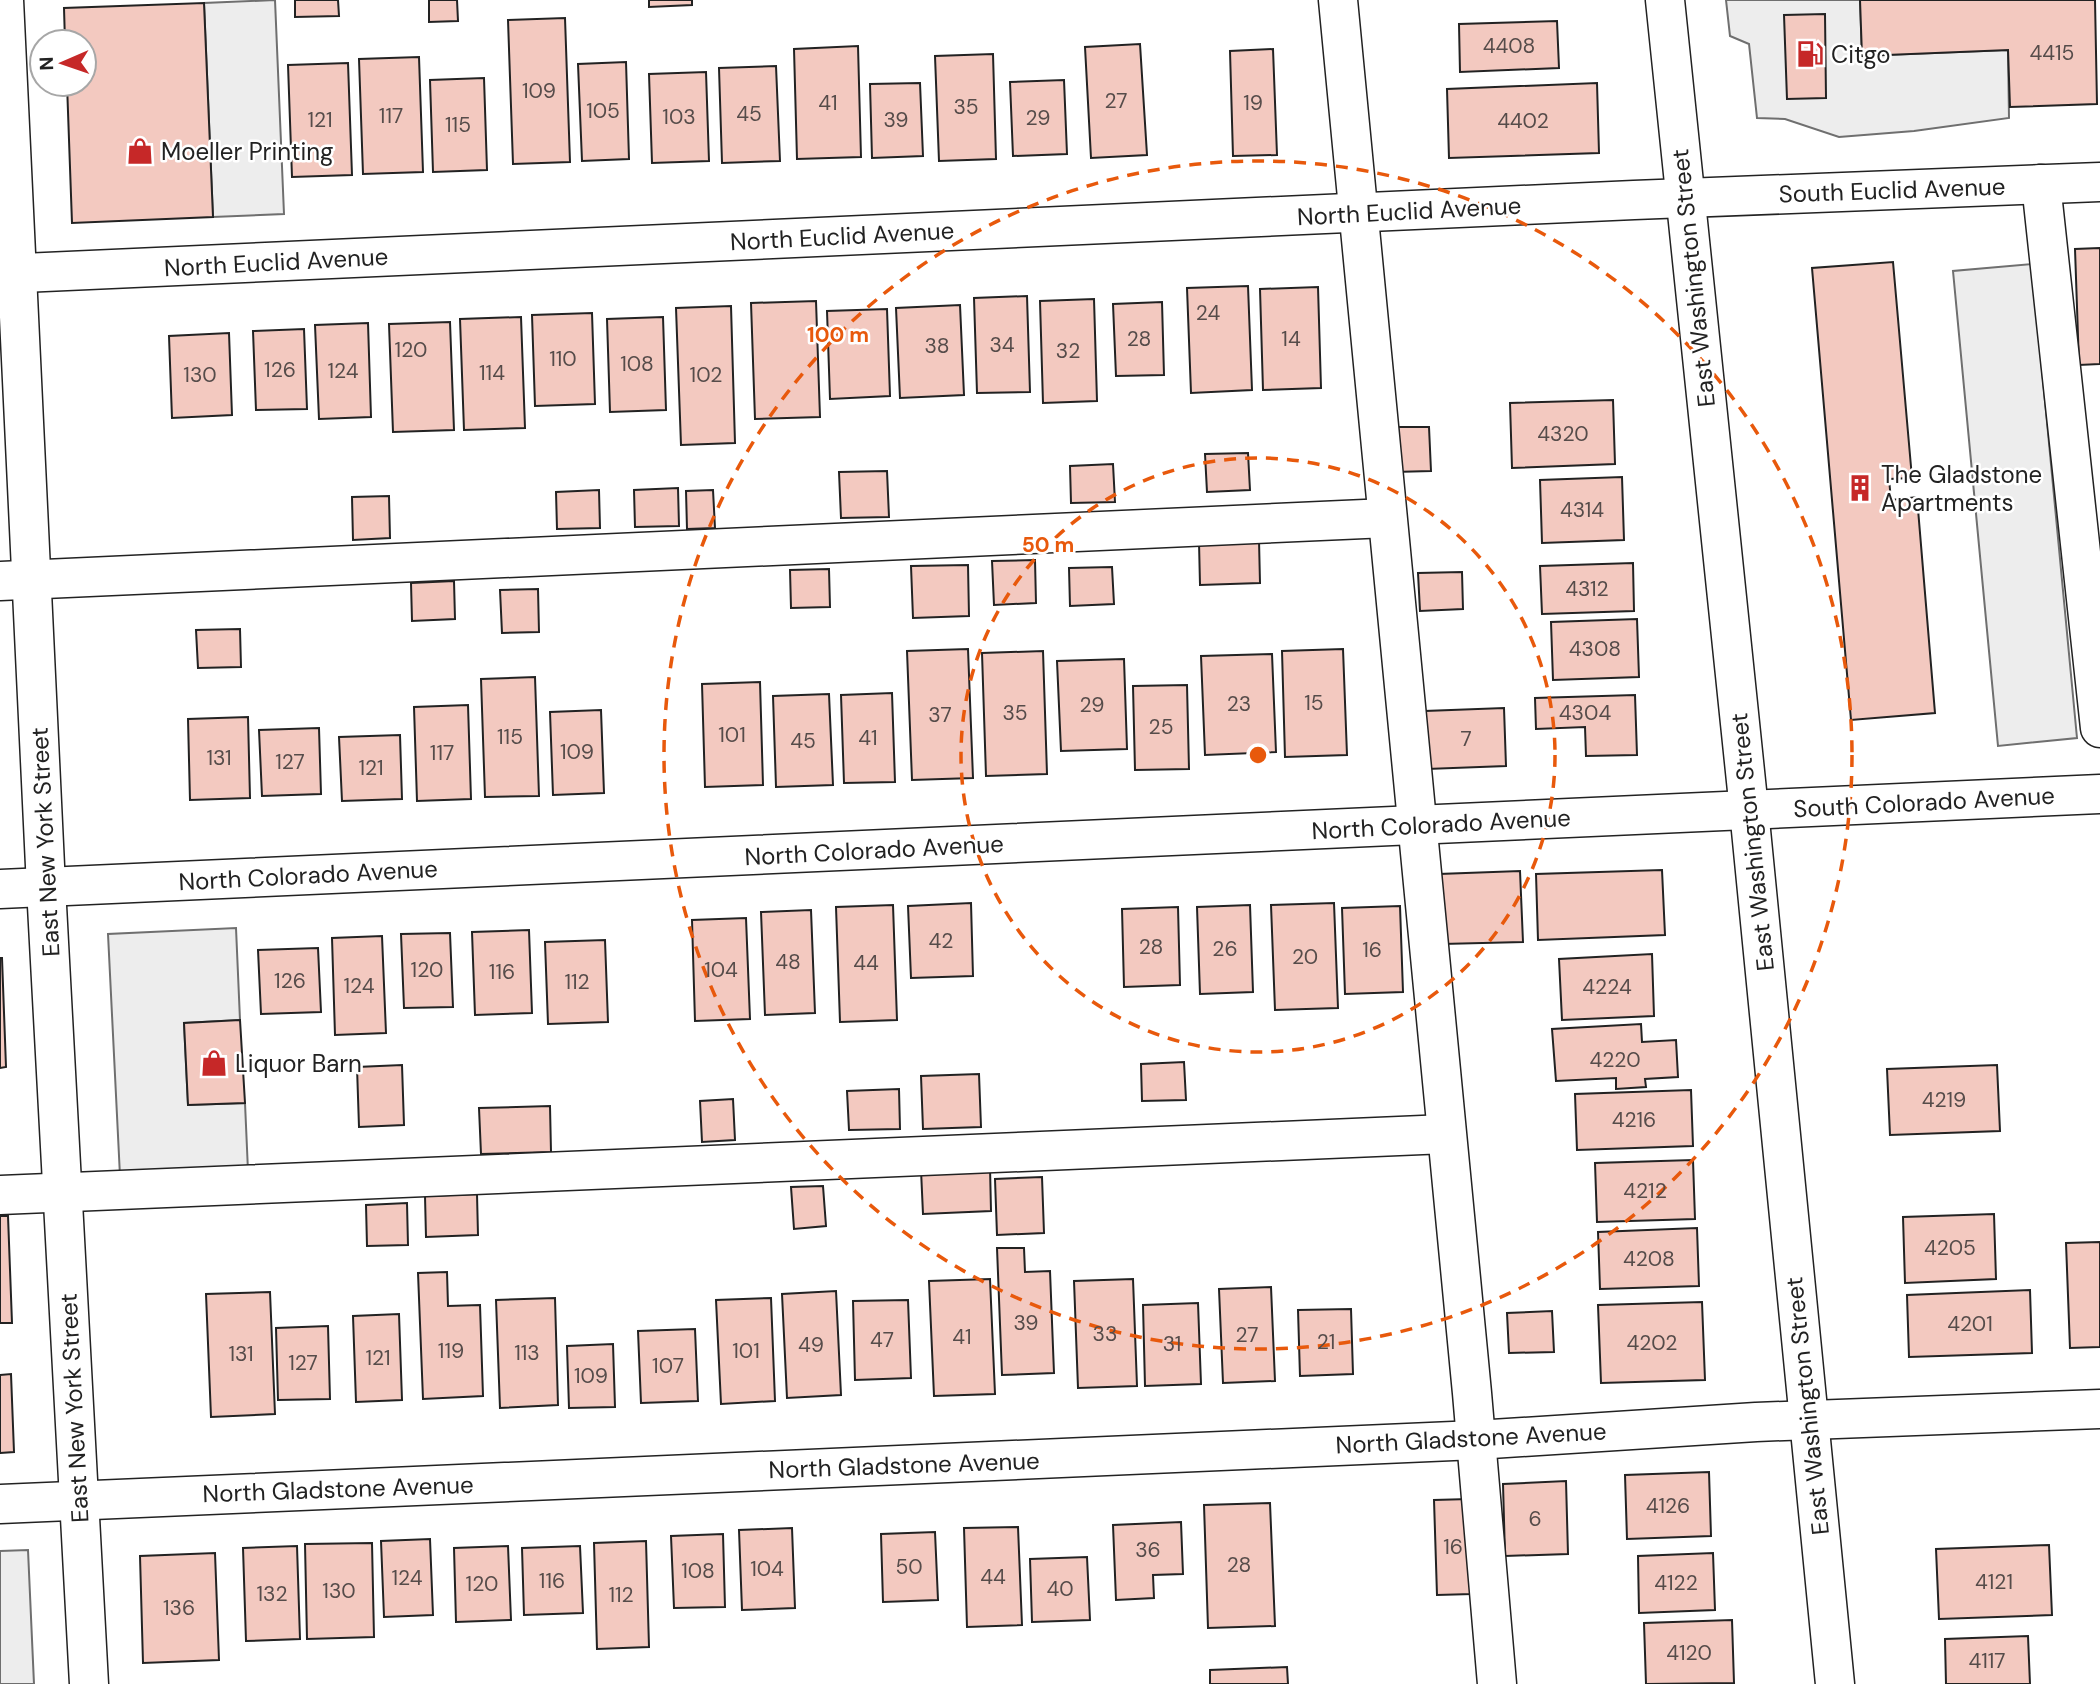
<svg xmlns="http://www.w3.org/2000/svg" width="2100" height="1684" font-family="'DM Sans',sans-serif">
	<rect width="100%" height="100%" fill="#fff"/>
	<g fill="#ededed" stroke="#6f6f6f" stroke-width="2">
		<polygon points="275,0 284,214 213,217 204,3"/>
		<polygon points="1726,0 1860,0 1862,56 2008,50 2009,118 1914,131 1839,137 1785,119 1757,118 1749,44 1730,36"/>
		<polygon points="2032,264 2077,738 1998,746 1953,271"/>
		<polygon points="236,928 240,1020 184,1023 188,1105 245,1103 248,1171 120,1176 108,934"/>
		<polygon points="28,1550 34,1684 0,1684 0,1551"/>
	</g>
	<g fill="#f3c9c0" stroke="#222" stroke-width="2">
		<polygon points="295,0 338,0 339,16 295,17"/>
		<polygon points="429,0 457,0 458,21 429,22"/>
		<polygon points="649,0 692,0 692,5 649,7"/>
		<polygon points="1860,0 2095,0 2097,104 2010,107 2008,50 1862,56"/>
		<polygon points="204,3 213,217 72,223 67,84 84,84 84,42 65,42 64,8"/>
		<polygon points="1825,14 1826,98 1787,99 1784,15"/>
		<polygon points="565,18 570,162 513,164 508,20"/>
		<polygon points="1557,21 1559,68 1460,72 1459,24"/>
		<polygon points="1140,44 1147,155 1091,158 1085,47"/>
		<polygon points="858,46 861,157 797,159 794,49"/>
		<polygon points="1273,49 1277,155 1233,156 1230,51"/>
		<polygon points="993,54 996,159 939,161 935,56"/>
		<polygon points="419,57 423,172 363,174 359,59"/>
		<polygon points="626,62 629,159 582,161 578,64"/>
		<polygon points="348,63 352,175 292,177 288,65"/>
		<polygon points="776,66 780,161 722,163 719,68"/>
		<polygon points="706,72 709,161 652,163 649,74"/>
		<polygon points="484,78 487,170 433,172 430,80"/>
		<polygon points="1064,80 1067,154 1013,156 1010,82"/>
		<polygon points="920,83 923,156 872,158 870,84"/>
		<polygon points="1597,83 1599,153 1449,158 1447,89"/>
		<polygon points="2100,248 2100,364 2079,365 2075,249"/>
		<polygon points="1893,262 1912,478 1889,479 1891,500 1917,497 1935,713 1851,720 1812,268"/>
		<polygon points="1248,286 1252,390 1191,393 1187,288"/>
		<polygon points="1318,287 1321,388 1263,390 1260,289"/>
		<polygon points="1027,296 1030,392 977,393 974,298"/>
		<polygon points="1094,299 1097,401 1043,403 1040,301"/>
		<polygon points="816,301 820,417 755,419 751,303"/>
		<polygon points="1162,302 1164,375 1116,376 1113,304"/>
		<polygon points="960,305 964,395 900,398 896,308"/>
		<polygon points="731,306 735,443 681,445 676,308"/>
		<polygon points="887,309 890,396 830,399 827,311"/>
		<polygon points="592,313 595,404 535,406 532,315"/>
		<polygon points="521,317 525,428 464,430 460,319"/>
		<polygon points="663,317 666,410 610,412 607,319"/>
		<polygon points="450,322 454,430 393,432 389,324"/>
		<polygon points="368,323 371,417 319,419 315,325"/>
		<polygon points="304,329 307,409 256,410 253,331"/>
		<polygon points="229,333 232,415 172,418 169,336"/>
		<polygon points="1613,400 1615,464 1512,468 1510,403"/>
		<polygon points="1393,427 1429,427 1431,471 1394,472"/>
		<polygon points="1248,453 1250,490 1207,492 1205,454"/>
		<polygon points="1113,464 1115,502 1071,503 1070,466"/>
		<polygon points="887,471 889,517 841,518 839,472"/>
		<polygon points="1622,477 1624,540 1542,543 1540,480"/>
		<polygon points="678,488 679,526 635,527 634,490"/>
		<polygon points="599,490 600,528 557,529 556,492"/>
		<polygon points="713,490 715,528 687,529 686,491"/>
		<polygon points="389,496 390,538 353,540 352,497"/>
		<polygon points="1259,540 1260,583 1200,585 1199,542"/>
		<polygon points="1035,560 1036,603 994,605 992,561"/>
		<polygon points="1633,563 1634,611 1542,614 1540,566"/>
		<polygon points="968,565 969,616 913,618 911,566"/>
		<polygon points="1112,567 1114,604 1070,606 1069,568"/>
		<polygon points="829,569 830,607 791,608 790,570"/>
		<polygon points="1462,572 1463,609 1420,611 1418,573"/>
		<polygon points="454,581 455,619 412,621 411,583"/>
		<polygon points="538,589 539,632 502,633 500,590"/>
		<polygon points="1637,619 1639,677 1553,680 1551,622"/>
		<polygon points="240,629 241,667 198,668 196,630"/>
		<polygon points="968,649 973,778 912,780 907,651"/>
		<polygon points="1343,649 1347,755 1285,757 1282,651"/>
		<polygon points="1043,651 1047,774 986,776 982,653"/>
		<polygon points="1272,654 1276,752 1205,755 1201,656"/>
		<polygon points="1124,659 1127,749 1061,751 1057,661"/>
		<polygon points="535,677 539,796 485,797 481,679"/>
		<polygon points="760,682 763,785 705,787 702,684"/>
		<polygon points="1187,685 1189,769 1135,770 1133,686"/>
		<polygon points="892,693 895,782 844,783 841,695"/>
		<polygon points="829,694 833,785 776,787 773,696"/>
		<polygon points="1635,695 1637,755 1586,756 1585,727 1536,729 1535,698"/>
		<polygon points="468,705 471,799 417,801 414,707"/>
		<polygon points="1504,708 1506,766 1427,769 1425,711"/>
		<polygon points="601,710 604,793 553,795 550,712"/>
		<polygon points="248,717 250,798 190,800 188,719"/>
		<polygon points="319,728 321,794 262,796 259,730"/>
		<polygon points="400,735 402,799 342,801 339,737"/>
		<polygon points="1662,870 1665,935 1538,940 1536,874"/>
		<polygon points="1520,871 1523,942 1442,944 1439,874"/>
		<polygon points="971,903 973,976 911,978 908,906"/>
		<polygon points="1334,903 1338,1008 1275,1010 1271,905"/>
		<polygon points="893,905 897,1020 840,1022 836,907"/>
		<polygon points="1250,905 1253,992 1200,994 1197,907"/>
		<polygon points="1400,906 1403,992 1345,994 1342,908"/>
		<polygon points="1178,907 1180,985 1124,987 1122,909"/>
		<polygon points="811,910 815,1013 765,1015 761,912"/>
		<polygon points="746,918 750,1019 695,1021 692,920"/>
		<polygon points="529,930 532,1013 475,1015 472,932"/>
		<polygon points="450,933 453,1007 404,1008 401,934"/>
		<polygon points="382,936 386,1033 335,1035 332,938"/>
		<polygon points="605,940 608,1022 548,1024 545,942"/>
		<polygon points="318,948 321,1012 261,1014 258,950"/>
		<polygon points="1652,954 1654,1016 1562,1020 1559,959"/>
		<polygon points="0,958 2,958 6,1067 0,1068"/>
		<polygon points="240,1020 245,1103 188,1105 184,1023"/>
		<polygon points="1641,1024 1642,1042 1676,1040 1678,1077 1645,1079 1646,1087 1616,1089 1616,1078 1556,1081 1552,1029"/>
		<polygon points="1184,1062 1186,1100 1142,1101 1141,1064"/>
		<polygon points="402,1065 404,1125 359,1127 357,1067"/>
		<polygon points="1997,1065 2000,1131 1890,1135 1887,1069"/>
		<polygon points="979,1074 981,1127 923,1129 921,1076"/>
		<polygon points="899,1089 900,1129 849,1130 847,1091"/>
		<polygon points="1691,1090 1693,1146 1577,1150 1575,1094"/>
		<polygon points="733,1099 735,1140 702,1142 700,1101"/>
		<polygon points="550,1106 551,1152 481,1154 479,1108"/>
		<polygon points="1693,1160 1695,1219 1597,1222 1595,1163"/>
		<polygon points="990,1167 991,1211 923,1214 921,1170"/>
		<polygon points="1042,1177 1044,1233 997,1235 995,1179"/>
		<polygon points="823,1186 826,1226 794,1229 791,1187"/>
		<polygon points="477,1194 478,1235 426,1237 425,1196"/>
		<polygon points="407,1203 408,1245 367,1246 366,1205"/>
		<polygon points="1994,1214 1996,1279 1905,1283 1903,1217"/>
		<polygon points="0,1216 8,1216 12,1323 0,1323"/>
		<polygon points="1697,1228 1699,1286 1600,1289 1598,1232"/>
		<polygon points="2100,1242 2100,1347 2070,1348 2066,1243"/>
		<polygon points="997,1248 1024,1248 1025,1272 1050,1271 1054,1373 1002,1375"/>
		<polygon points="447,1272 448,1306 480,1305 483,1396 423,1399 418,1273"/>
		<polygon points="990,1279 995,1394 934,1396 929,1281"/>
		<polygon points="1133,1279 1137,1386 1078,1388 1074,1281"/>
		<polygon points="1271,1287 1275,1381 1223,1383 1219,1289"/>
		<polygon points="2030,1290 2032,1353 1909,1357 1907,1295"/>
		<polygon points="836,1291 841,1395 787,1398 782,1294"/>
		<polygon points="270,1292 275,1414 211,1417 206,1294"/>
		<polygon points="555,1298 558,1405 500,1408 496,1300"/>
		<polygon points="771,1298 775,1401 721,1404 716,1300"/>
		<polygon points="908,1300 911,1378 855,1380 853,1301"/>
		<polygon points="1702,1302 1705,1380 1601,1383 1598,1305"/>
		<polygon points="1198,1303 1201,1384 1145,1386 1143,1305"/>
		<polygon points="1351,1309 1353,1374 1300,1376 1298,1310"/>
		<polygon points="1552,1311 1554,1352 1509,1353 1507,1313"/>
		<polygon points="399,1314 402,1400 356,1402 353,1316"/>
		<polygon points="328,1326 330,1399 278,1400 276,1328"/>
		<polygon points="695,1329 698,1401 641,1403 638,1331"/>
		<polygon points="613,1344 615,1407 569,1408 567,1346"/>
		<polygon points="11,1374 14,1452 0,1453 0,1375"/>
		<polygon points="1709,1472 1711,1536 1627,1539 1625,1475"/>
		<polygon points="1566,1481 1568,1554 1505,1556 1503,1484"/>
		<polygon points="1469,1499 1472,1594 1437,1595 1434,1500"/>
		<polygon points="1270,1503 1275,1626 1208,1628 1204,1505"/>
		<polygon points="1181,1522 1183,1574 1153,1575 1154,1598 1116,1600 1113,1525"/>
		<polygon points="1018,1527 1022,1625 967,1627 964,1528"/>
		<polygon points="792,1528 795,1608 742,1610 739,1530"/>
		<polygon points="935,1532 938,1600 883,1602 881,1534"/>
		<polygon points="723,1534 725,1607 674,1608 671,1536"/>
		<polygon points="430,1539 433,1615 384,1617 381,1541"/>
		<polygon points="646,1541 649,1647 597,1649 594,1543"/>
		<polygon points="372,1543 374,1637 307,1639 305,1544"/>
		<polygon points="2049,1545 2052,1615 1939,1619 1936,1549"/>
		<polygon points="297,1546 300,1639 246,1641 243,1548"/>
		<polygon points="508,1546 511,1620 456,1622 454,1548"/>
		<polygon points="580,1546 583,1613 524,1615 522,1548"/>
		<polygon points="215,1553 219,1660 143,1663 140,1556"/>
		<polygon points="1713,1553 1715,1610 1639,1613 1638,1556"/>
		<polygon points="1087,1557 1090,1620 1032,1622 1030,1559"/>
		<polygon points="1732,1620 1734,1683 1646,1684 1644,1623"/>
		<polygon points="2028,1636 2030,1684 1946,1684 1945,1639"/>
		<polygon points="1287,1667 1288,1684 1210,1684 1210,1670"/>
	</g>
	<g fill="none" stroke-linecap="round" stroke-linejoin="round">
		<defs>
			<g id="minor">
				<polyline points="1338,0 1472,1393 1497,1684"/>
				<polyline points="2041,184 2100,728"/>
				<polyline points="0,274 1634,200 2100,182"/>
				<polyline points="0,581 1387,518"/>
				<polyline points="0,889 2100,794"/>
				<polyline points="0,1195 1446,1134"/>
				<polyline points="0,1504 1476,1440 1756,1422 2100,1409"/>
			</g>
			<g id="major">
				<polyline points="4,0 46,887 89,1684"/>
				<polyline points="1665,0 1749,810 1835,1684"/>
			</g>
		</defs>
		<use href="#minor" stroke="#222" stroke-width="41"/>
		<use href="#major" stroke="#222" stroke-width="41"/>
		<use href="#minor" stroke="#fff" stroke-width="38"/>
		<use href="#major" stroke="#fff" stroke-width="38"/>
	</g>
	<g fill="none" stroke="#e8590c" stroke-width="3.5" stroke-dasharray="12 9">
		<circle cx="1258" cy="755" r="297"/>
		<circle cx="1258" cy="755" r="594"/>
	</g>
	<defs>
		<symbol id="fuel-bare" viewBox="-9 -9 18 18"><path d="M-5.5-6h7V0h2V4h1.3V-2.5L3-4.5l.8-.8L6-3V5H2.5V1h-1V6h-7ZM-4.2-4.7v3.2H.2V-4.7Z" fill="#c62828" stroke="#fff" stroke-width="2.5" paint-order="stroke"/></symbol>
		<symbol id="shop-bare" viewBox="-9 -9 18 18"><path d="M-5-2.5h2.3a2.7 3.5 0 0 1 5.4 0H5L5.5 6h-11ZM-1.5-2.5h3a1.5 2.3 0 0 0-3 0Z" fill="#c62828" stroke="#fff" stroke-width="2.5" paint-order="stroke"/></symbol>
		<symbol id="building-bare" viewBox="-9 -9 18 18"><path d="M-4-6H4V6H1V3H-1V6H-4ZM-2.5-4.3h1.7v1.8h-1.7ZM.8-4.3h1.7v1.8H.8ZM-2.5-1h1.7V.8h-1.7ZM.8-1h1.7V.8H.8Z" fill="#c62828" stroke="#fff" stroke-width="2.5" paint-order="stroke"/></symbol>
	</defs>
	<g fill-rule="evenodd">
		<use href="#fuel-bare" x="1791" y="35" width="38" height="38"/>
		<use href="#shop-bare" x="121" y="132" width="38" height="38"/>
		<use href="#building-bare" x="1841" y="469" width="38" height="38"/>
		<use href="#shop-bare" x="195" y="1044" width="38" height="38"/>
	</g>
	<g text-anchor="middle" dominant-baseline="central" stroke-width="5" stroke-linejoin="round" paint-order="stroke">
		<g font-size="21" fill="#564c4a">
			<text x="1509" y="46">4408</text>
			<text x="2052" y="53">4415</text>
			<text x="539" y="91">109</text>
			<text x="1116" y="101">27</text>
			<text x="828" y="103">41</text>
			<text x="1253" y="103">19</text>
			<text x="966" y="107">35</text>
			<text x="603" y="111">105</text>
			<text x="749" y="114">45</text>
			<text x="391" y="116">117</text>
			<text x="679" y="117">103</text>
			<text x="1038" y="118">29</text>
			<text x="320" y="120">121</text>
			<text x="896" y="120">39</text>
			<text x="1523" y="121">4402</text>
			<text x="458" y="125">115</text>
			<text x="1208" y="313">24</text>
			<text x="1139" y="339">28</text>
			<text x="1291" y="339">14</text>
			<text x="1002" y="345">34</text>
			<text x="937" y="346">38</text>
			<text x="411" y="350">120</text>
			<text x="1068" y="351">32</text>
			<text x="563" y="359">110</text>
			<text x="637" y="364">108</text>
			<text x="280" y="370">126</text>
			<text x="343" y="371">124</text>
			<text x="492" y="373">114</text>
			<text x="200" y="375">130</text>
			<text x="706" y="375">102</text>
			<text x="1563" y="434">4320</text>
			<text x="1582" y="510">4314</text>
			<text x="1587" y="589">4312</text>
			<text x="1595" y="649">4308</text>
			<text x="1314" y="703">15</text>
			<text x="1239" y="704">23</text>
			<text x="1092" y="705">29</text>
			<text x="1015" y="713">35</text>
			<text x="1585" y="713">4304</text>
			<text x="940" y="715">37</text>
			<text x="1161" y="727">25</text>
			<text x="732" y="735">101</text>
			<text x="510" y="737">115</text>
			<text x="868" y="738">41</text>
			<text x="1466" y="739">7</text>
			<text x="803" y="741">45</text>
			<text x="577" y="752">109</text>
			<text x="442" y="753">117</text>
			<text x="219" y="758">131</text>
			<text x="290" y="762">127</text>
			<text x="371" y="768">121</text>
			<text x="941" y="941">42</text>
			<text x="1151" y="947">28</text>
			<text x="1225" y="949">26</text>
			<text x="1372" y="950">16</text>
			<text x="1305" y="957">20</text>
			<text x="788" y="962">48</text>
			<text x="866" y="963">44</text>
			<text x="427" y="970">120</text>
			<text x="721" y="970">104</text>
			<text x="502" y="972">116</text>
			<text x="290" y="981">126</text>
			<text x="577" y="982">112</text>
			<text x="359" y="986">124</text>
			<text x="1607" y="987">4224</text>
			<text x="1615" y="1060">4220</text>
			<text x="1944" y="1100">4219</text>
			<text x="1634" y="1120">4216</text>
			<text x="1645" y="1191">4212</text>
			<text x="1950" y="1248">4205</text>
			<text x="1649" y="1259">4208</text>
			<text x="1026" y="1323">39</text>
			<text x="1970" y="1324">4201</text>
			<text x="1105" y="1334">33</text>
			<text x="1247" y="1335">27</text>
			<text x="962" y="1337">41</text>
			<text x="882" y="1340">47</text>
			<text x="1326" y="1342">21</text>
			<text x="1652" y="1343">4202</text>
			<text x="1172" y="1344">31</text>
			<text x="811" y="1345">49</text>
			<text x="451" y="1351">119</text>
			<text x="746" y="1351">101</text>
			<text x="527" y="1353">113</text>
			<text x="241" y="1354">131</text>
			<text x="378" y="1358">121</text>
			<text x="303" y="1363">127</text>
			<text x="668" y="1366">107</text>
			<text x="591" y="1376">109</text>
			<text x="1668" y="1506">4126</text>
			<text x="1535" y="1519">6</text>
			<text x="1453" y="1547">16</text>
			<text x="1148" y="1550">36</text>
			<text x="1239" y="1565">28</text>
			<text x="909" y="1567">50</text>
			<text x="767" y="1569">104</text>
			<text x="698" y="1571">108</text>
			<text x="993" y="1577">44</text>
			<text x="407" y="1578">124</text>
			<text x="552" y="1581">116</text>
			<text x="1994" y="1582">4121</text>
			<text x="1676" y="1583">4122</text>
			<text x="482" y="1584">120</text>
			<text x="1060" y="1589">40</text>
			<text x="339" y="1591">130</text>
			<text x="272" y="1594">132</text>
			<text x="621" y="1595">112</text>
			<text x="179" y="1608">136</text>
			<text x="1689" y="1653">4120</text>
			<text x="1987" y="1661">4117</text>
		</g>
		<g font-size="24" fill="#222" stroke="#fff" text-anchor="start">
			<text x="1831" y="54">Citgo</text>
			<text x="161" y="151">Moeller Printing</text>
			<text x="1881" y="474">The Gladstone<tspan x="1881" dy="28">Apartments</tspan></text>
			<text x="235" y="1063">Liquor Barn</text>
		</g>
		<g font-size="24" fill="#222" stroke="#fff">
			<text transform="translate(1892 190) rotate(-2)">South Euclid Avenue</text>
			<text transform="translate(1409 211) rotate(-3)">North Euclid Avenue</text>
			<text transform="translate(842 236) rotate(-3)">North Euclid Avenue</text>
			<text transform="translate(276 262) rotate(-3)">North Euclid Avenue</text>
			<text transform="translate(1693 278) rotate(-96)">East Washington Street</text>
			<text transform="translate(1924 802) rotate(-3)">South Colorado Avenue</text>
			<text transform="translate(1441 824) rotate(-3)">North Colorado Avenue</text>
			<text transform="translate(45 842) rotate(-93)">East New York Street</text>
			<text transform="translate(1752 842) rotate(-96)">East Washington Street</text>
			<text transform="translate(874 850) rotate(-3)">North Colorado Avenue</text>
			<text transform="translate(308 875) rotate(-3)">North Colorado Avenue</text>
			<text transform="translate(1807 1406) rotate(-96)">East Washington Street</text>
			<text transform="translate(74 1408) rotate(-93)">East New York Street</text>
			<text transform="translate(1471 1438) rotate(-3)">North Gladstone Avenue</text>
			<text transform="translate(904 1465) rotate(-2)">North Gladstone Avenue</text>
			<text transform="translate(338 1489) rotate(-2)">North Gladstone Avenue</text>
		</g>
	</g>
	<circle cx="1258" cy="755" r="10" fill="#e8590c" stroke="#fff" stroke-width="3.5"/>
	<g font-size="21" text-anchor="middle" font-weight="bold" fill="#e8590c" stroke="#fff" stroke-width="5" stroke-linejoin="round" paint-order="stroke">
		<text x="838" y="342">100 m</text>
		<text x="1048" y="552">50 m</text>
	</g>
	<g transform="translate(63 63) rotate(268)"><circle r="33" fill="#ffffff" stroke="#a7a7a7" stroke-width="2"/>
	<path d="M0-5L12 26L0 18L-12 26Z" fill="#c62828"/>
	<text y="-10" font-size="19" font-weight="bold" text-anchor="middle" fill="#222222">N</text>
	</g>
</svg>
